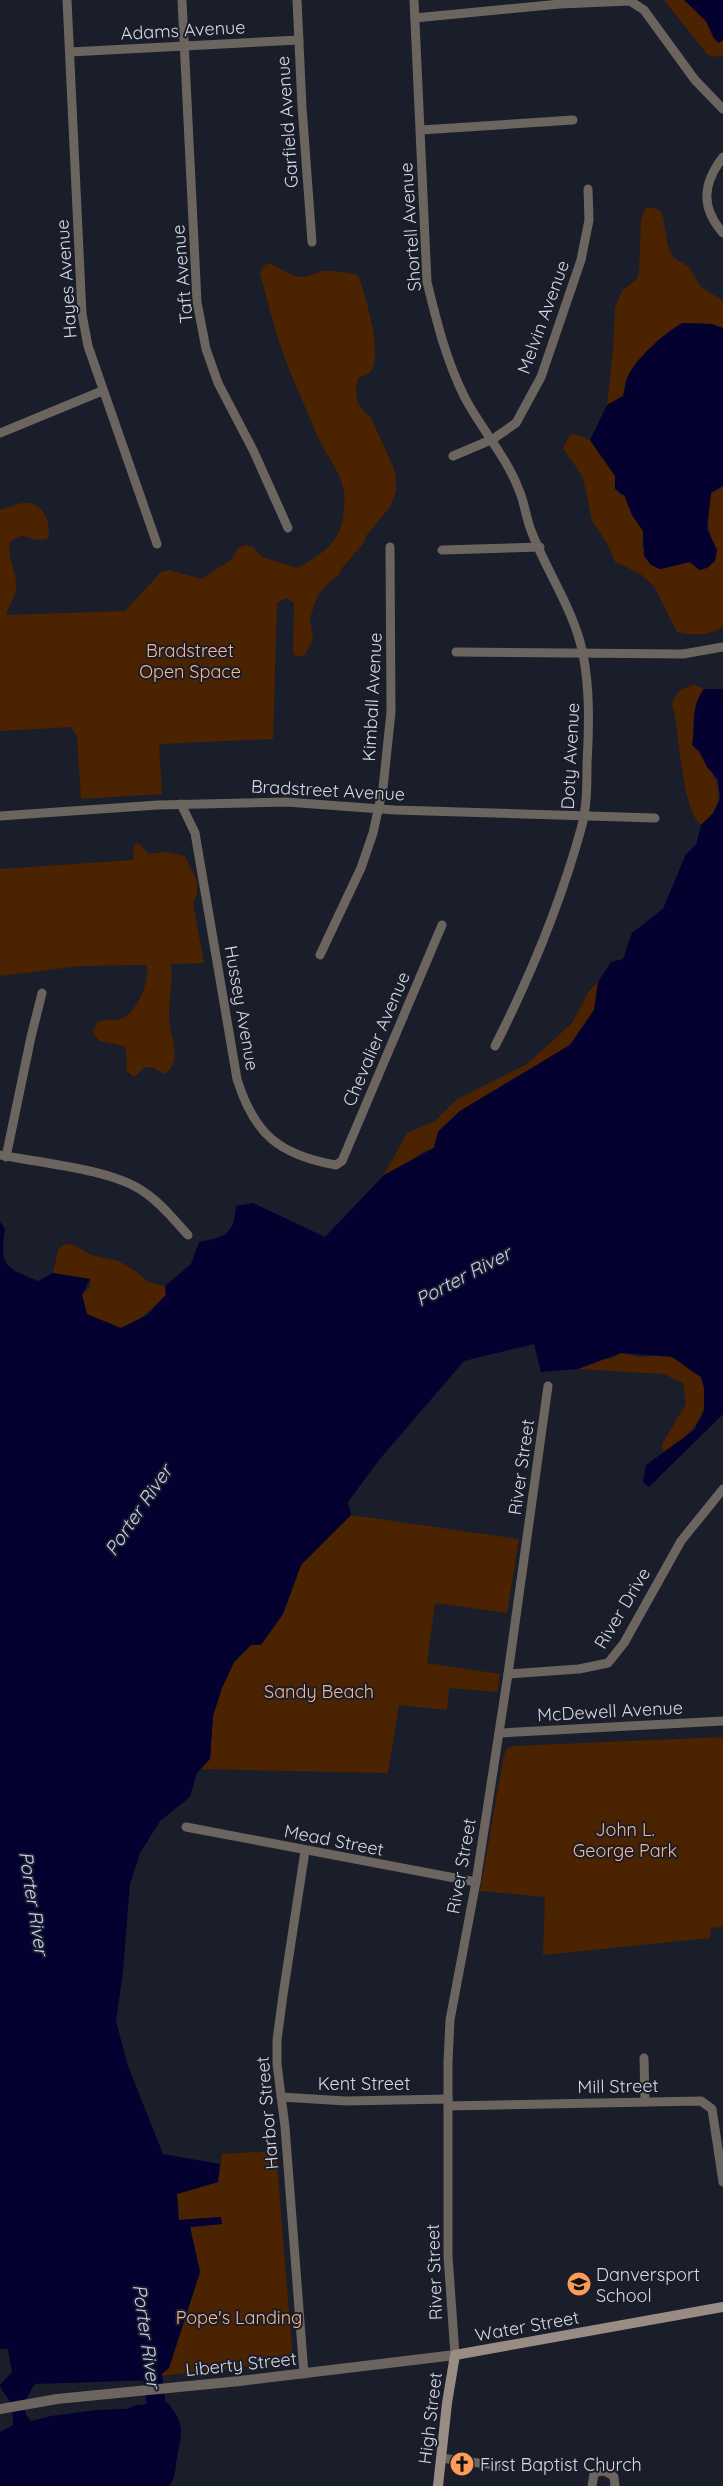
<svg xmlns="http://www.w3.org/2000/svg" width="723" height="2486" font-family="Quicksand,sans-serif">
	<rect width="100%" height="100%" fill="#1a1d2a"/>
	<g fill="#4c2301">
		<polygon points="664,0 684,0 706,21 714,39 719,43 723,40 723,55 713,57 707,54"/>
		<path d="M651,207L661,211L663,217L668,246L673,257L689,267L701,287L723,301V328C713,324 699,323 688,323C673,323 640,357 632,370C627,378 625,386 623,396L607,405L613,350L615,308L622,291L636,280L639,275L641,220L645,209Z"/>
		<path d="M269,263C279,267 290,276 301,277C309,277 313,274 320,272C327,269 351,273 358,275C365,293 385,359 369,373C367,375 361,377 358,378L356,388L357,401L364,412L371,418L392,464L396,476V491L390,507L366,536L363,544L342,568L339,575L327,584L317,597L310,618L313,640L304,656H296L293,652L294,603L287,598L277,603L273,739L159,744L162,794L81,799L77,736L71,727L0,731V510C7,508 15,504 23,503C42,500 52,522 48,538C35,543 32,537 20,536L11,541C5,555 18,573 16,589C15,599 8,606 6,615L125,611L161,572L169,570L201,579L232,559L238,548L245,545L253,547L262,557L298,568C325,552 342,542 344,508C347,480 334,468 322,445C315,433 311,419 305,407C299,391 291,376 286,361C275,332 268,303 260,273L262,267Z"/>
		<path d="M575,434L590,440L615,476L619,494L624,496L632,515L643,531L642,546L660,569L690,562L717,550C706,531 706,514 711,493L723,486V626C712,636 690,636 677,632L654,586L639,573L615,562L608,545L592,521L583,477L563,448L570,435Z"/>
		<path d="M695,685L704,689C690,707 696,725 692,745C700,752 702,759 708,767C723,788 723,809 701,825C681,808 680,733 672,704C676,692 682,687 695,685Z"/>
		<path d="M138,843L149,854L165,852L185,856L197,881V894L193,903L204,963L171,964C173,982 169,998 169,1016C169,1034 185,1064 163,1074L154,1068L145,1067L134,1077L127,1071L126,1050L124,1046L100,1041L92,1032L98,1022C106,1018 113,1022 121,1019C138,1011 149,983 147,965L80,966L0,976V869L133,860L134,846Z"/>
		<path d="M598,982L601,987L594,1010L570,1045L460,1111L438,1131L434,1148C415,1153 402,1171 384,1175L407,1133L435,1121L456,1100L527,1064L572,1023L589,991Z"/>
		<path d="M72,1244L91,1255L118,1261L134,1270L148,1282L165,1286L166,1295C154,1306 130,1333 111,1328C103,1326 94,1318 87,1314L82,1295L90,1287V1279L53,1273L58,1250L63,1245Z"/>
		<path d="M621,1353C629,1353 634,1357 641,1357C651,1358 660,1352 672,1357C682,1361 688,1371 701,1377C714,1414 693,1430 668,1452H663L662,1444L686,1404L683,1383L664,1374L578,1369L598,1358L610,1359Z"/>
		<polygon points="351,1515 519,1539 507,1613 435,1603 427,1663 500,1674 497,1692 449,1688 447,1710 399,1705 388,1773 200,1769 210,1759 213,1716 222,1688 234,1662 283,1614 301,1565"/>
		<polygon points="723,1737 723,1927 711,1928 710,1938 543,1955 545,1897 480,1891 504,1755 508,1748 514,1746"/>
		<polygon points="276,2151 293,2362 159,2376 169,2368 200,2272 190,2227 222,2224 221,2217 178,2220 177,2194 218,2182 222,2154"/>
	</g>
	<g fill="#040130">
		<polygon points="684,0 723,0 723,40 719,43 714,38 706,21"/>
		<path d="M682,323L712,324L723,328V486L711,493L707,529L717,550L715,561L707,568L699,570L690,562L660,569L651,565L644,556L643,531L632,515L625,496L615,489V476L590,440L607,405L623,396C625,389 625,382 628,376C637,357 664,334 682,323Z"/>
		<path d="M704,689H723V1414L649,1487L643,1482L646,1465L694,1430L704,1411V1388L701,1377L672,1357L621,1353L578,1369L541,1372L534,1344L464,1361L379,1460L348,1502L351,1515L301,1565L283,1614L261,1645H251L234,1662L222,1688L213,1716L210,1759L197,1773L190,1797L160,1821L140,1853L130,1884L123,1971L116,2021L128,2066L163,2154L220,2164L218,2182L177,2194L179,2220L221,2217L222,2224L190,2227L200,2272L169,2368L155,2380L35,2384C27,2395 19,2410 31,2421L51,2416L96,2410L126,2409L136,2405L168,2403C188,2428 180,2437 176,2463C175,2473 175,2478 169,2486H0V2432L13,2425C13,2416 13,2407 9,2400C6,2394 1,2391 0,2385L12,2372L8,2349H0V1222L5,1229C0,1266 4,1267 38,1281L53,1273L90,1279L82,1295L87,1314L121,1328L147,1315L166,1295L165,1286L191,1264L199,1242C225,1237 234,1235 236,1206L253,1203L325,1237L384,1175L434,1148L438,1132L460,1111L570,1045L594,1010L598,982L611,962L623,959L632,933L663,909L686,854L696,845L701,825L713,813L720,799L718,779L707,767L700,752L692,745C696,725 690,707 704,689Z"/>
	</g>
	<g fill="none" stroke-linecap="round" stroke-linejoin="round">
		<polyline stroke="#040130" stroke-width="19" points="150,2355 159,2427"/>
		<g stroke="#6b645f" stroke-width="9">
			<polyline points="67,0 82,314 88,346 157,544"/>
			<polyline points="182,0 197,302 206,349 218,383 254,452 288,528"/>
			<polyline points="297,0 302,107 312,242"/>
			<path d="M414,0L427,282C437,323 446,360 465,398C482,430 506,456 519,490C525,504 526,519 532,533C548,574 574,610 583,654C590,690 589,727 587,764C587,785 587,808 581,829C561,901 529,979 495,1046"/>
			<polyline points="415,18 560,4 630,1 644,10 695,80 723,109"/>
			<polyline points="70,52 299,40"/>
			<polyline points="421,130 573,120"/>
			<path d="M723,157C703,183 700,207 723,233"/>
			<polyline points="0,433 102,391"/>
			<polyline points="453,456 493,439 516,423 541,377 581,260 589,220 588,189"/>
			<polyline points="442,550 540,547"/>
			<polyline points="456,652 683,654 723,647"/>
			<path d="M181,804L195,833L237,1079C254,1134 279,1155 336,1165L342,1161L442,925"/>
			<polyline points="0,816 158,805 286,802 395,810 655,818"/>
			<polyline points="320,955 361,868 373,833 383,788 391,712 390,547"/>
			<path d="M0,1155C40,1163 112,1169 144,1192C161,1203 174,1220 188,1235"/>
			<polyline points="6,1157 31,1037 42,993"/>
			<polyline points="508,1674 579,1669 608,1663 624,1643 681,1541 723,1489"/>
			<polyline points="499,1733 723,1721"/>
			<polyline points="186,1827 476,1882"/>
			<polyline points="644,2058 645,2102"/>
			<polyline points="281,2097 346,2101 448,2099"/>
			<polyline points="448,2106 701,2101 712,2109 723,2182"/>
			<polyline points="455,2355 448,2256 448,2062 450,2020 476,1882 508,1674 548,1386"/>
			<polyline points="304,2374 285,2127 277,2064 277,2040 283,1995 305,1851"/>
			<polyline points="441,2458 501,2466"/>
			<path d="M592,2486L594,2474C601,2469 607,2471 614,2477L615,2486"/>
		</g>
		<polyline stroke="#6b645f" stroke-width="10" points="0,2409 57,2399 240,2381 455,2355"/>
		<polyline stroke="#988c85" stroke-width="10" points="438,2486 447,2403 455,2355 723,2307"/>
	</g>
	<defs>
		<symbol id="school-disc" viewBox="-11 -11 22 22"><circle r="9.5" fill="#fe9c57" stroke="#1a1d2a"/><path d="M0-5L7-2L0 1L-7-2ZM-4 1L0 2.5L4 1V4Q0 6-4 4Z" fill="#111"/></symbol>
		<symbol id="church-disc" viewBox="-11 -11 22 22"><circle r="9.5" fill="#fe9c57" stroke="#1a1d2a"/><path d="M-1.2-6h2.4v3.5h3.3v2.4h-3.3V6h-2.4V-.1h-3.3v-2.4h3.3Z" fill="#111"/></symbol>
	</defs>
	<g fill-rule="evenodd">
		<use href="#school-disc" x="565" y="2270" width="28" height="28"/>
		<use href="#church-disc" x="448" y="2450" width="28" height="28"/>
	</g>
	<g text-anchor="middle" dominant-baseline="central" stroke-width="4" stroke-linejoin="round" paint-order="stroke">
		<g font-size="18" fill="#d7dae3" stroke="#1a1d2a">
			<text transform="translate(183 30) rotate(-3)">Adams Avenue</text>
			<text transform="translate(287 122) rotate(-94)">Garfield Avenue</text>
			<text transform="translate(410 227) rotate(-94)">Shortell Avenue</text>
			<text transform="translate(182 274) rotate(-95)">Taft Avenue</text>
			<text transform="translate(66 279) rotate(-94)">Hayes Avenue</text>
			<text transform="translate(543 317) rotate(-70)">Melvin Avenue</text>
			<text transform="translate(372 697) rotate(-87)">Kimball Avenue</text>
			<text transform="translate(570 756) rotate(-87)">Doty Avenue</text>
			<text transform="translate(328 790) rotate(3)">Bradstreet Avenue</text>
			<text transform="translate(242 1008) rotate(80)">Hussey Avenue</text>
			<text transform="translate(376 1039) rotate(-67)">Chevalier Avenue</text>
			<text transform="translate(521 1467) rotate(-82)">River Street</text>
			<text transform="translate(622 1608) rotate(-59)">River Drive</text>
			<text transform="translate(610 1711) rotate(-3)">McDewell Avenue</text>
			<text transform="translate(334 1840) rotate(11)">Mead Street</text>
			<text transform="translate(461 1866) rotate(-80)">River Street</text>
			<text x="364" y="2083">Kent Street</text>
			<text transform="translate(618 2086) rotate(-1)">Mill Street</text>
			<text transform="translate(267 2113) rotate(-95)">Harbor Street</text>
			<text transform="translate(434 2272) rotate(-92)">River Street</text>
			<text transform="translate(527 2326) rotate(-10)">Water Street</text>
			<text transform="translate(241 2364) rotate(-6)">Liberty Street</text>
			<text transform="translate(430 2418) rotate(-83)">High Street</text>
		</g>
		<g font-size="18" fill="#fab78b" stroke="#1a1d2a">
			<text x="190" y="650">Bradstreet<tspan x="190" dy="21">Open Space</tspan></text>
			<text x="319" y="1691">Sandy Beach</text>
			<text x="625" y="1829">John L.<tspan x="625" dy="21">George Park</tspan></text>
			<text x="239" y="2317">Pope's Landing</text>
		</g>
		<g font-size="18" fill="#d7dae3" stroke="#1a1d2a" text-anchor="start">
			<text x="596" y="2274">Danversport<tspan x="596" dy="21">School</tspan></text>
			<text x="480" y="2464">First Baptist Church</text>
		</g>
		<g font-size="19" font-style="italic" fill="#c6d0f2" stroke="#1a1d2a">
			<text transform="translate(463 1276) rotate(-28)">Porter River</text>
			<text transform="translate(138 1510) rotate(-56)">Porter River</text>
			<text transform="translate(34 1903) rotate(81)">Porter River</text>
			<text transform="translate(147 2336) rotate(82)">Porter River</text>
		</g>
	</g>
</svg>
